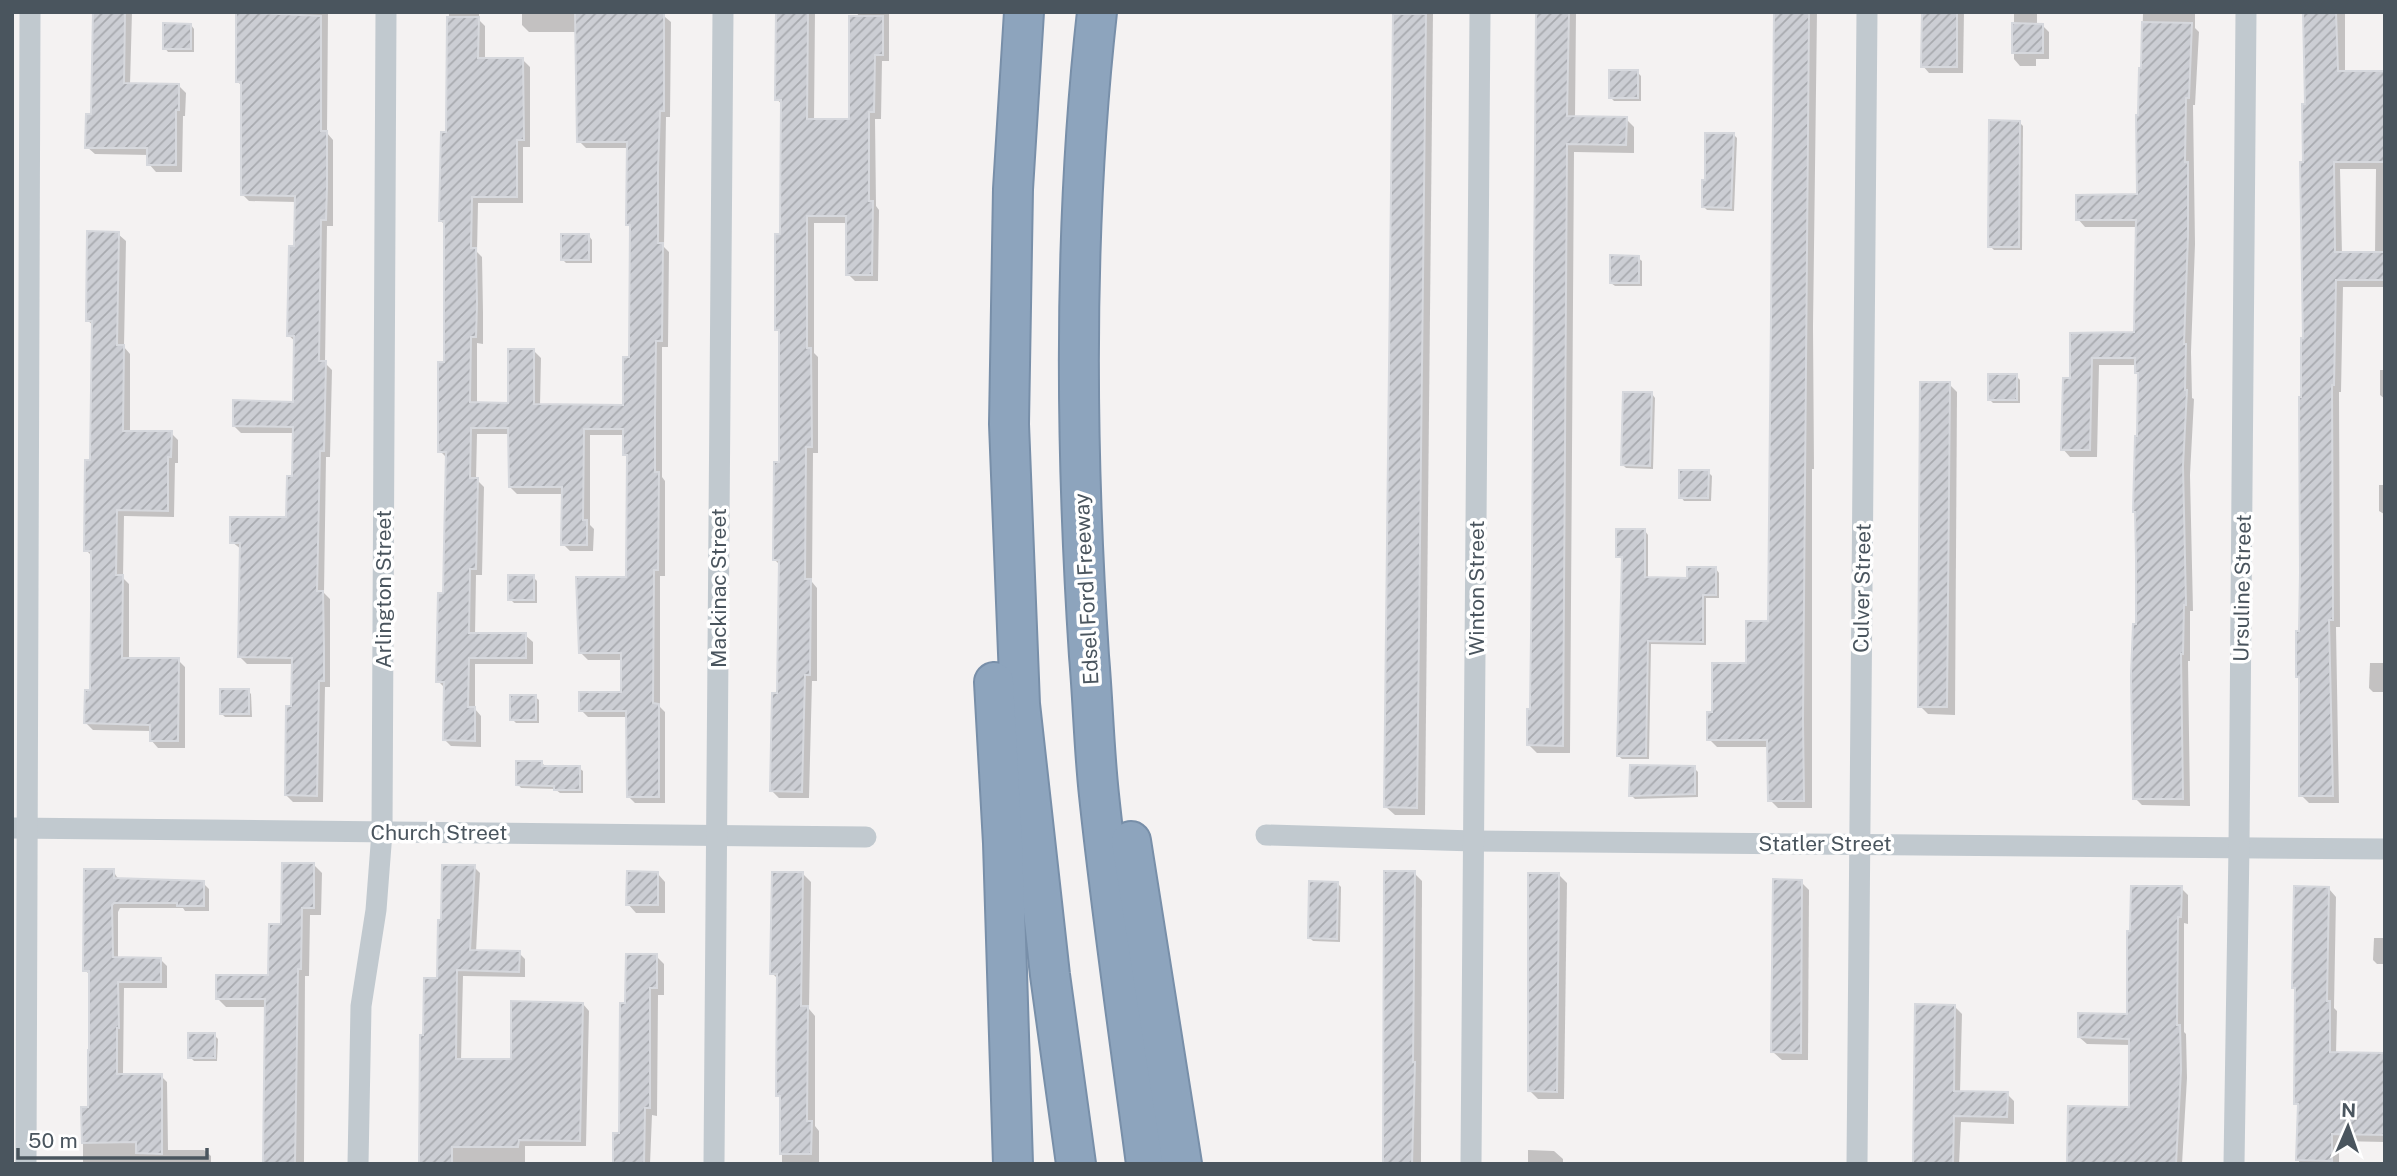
<svg xmlns="http://www.w3.org/2000/svg" width="2397" height="1176" font-family="'Public Sans',sans-serif">
	<defs>
		<pattern id="building-hatch" width="6" height="6" patternUnits="userSpaceOnUse" patternTransform="scale(1.75)"><rect width="6" height="6" fill="#ccced4"/><path d="M-1 1l2-2M0 6l6-6M5 7l2-2" fill="none" stroke="#a8aaaf"/></pattern>
	</defs>
	<rect width="100%" height="100%" fill="#f4f2f2"/>
	<g fill="#0003" fill-rule="evenodd">
		<polygon points="95,12 132,12 130,85 178,85 186,93 185,116 183,116 182,172 156,172 149,164 149,155 95,154 87,147 93,116"/>
		<polygon points="237,12 328,12 327,133 333,140 333,226 327,226 325,363 332,370 330,457 326,457 324,593 330,599 330,687 325,687 323,802 293,802 286,795 293,664 247,664 240,657 241,549 232,542 288,519 294,478 294,433 241,433 234,426 295,403 296,342 288,335 296,247 296,202 249,201 242,194 242,86 237,81"/>
		<polygon points="449,12 479,12 479,20 485,26 485,60 523,60 530,67 530,147 523,147 523,203 478,203 477,252 482,257 483,312 483,344 477,343 477,404 510,405 534,351 541,358 540,406 624,406 631,359 632,229 628,225 629,148 586,148 579,141 577,32 529,32 522,25 522,12 665,12 665,17 671,22 670,117 666,117 664,247 669,252 668,347 662,347 662,477 665,481 665,576 660,576 660,707 665,712 665,803 635,803 628,796 628,717 588,717 581,710 623,693 623,660 588,660 581,653 628,579 629,458 625,454 625,435 590,435 590,525 594,529 593,551 570,551 563,544 564,494 517,494 510,487 510,434 477,434 476,479 484,487 482,575 476,575 475,635 525,635 533,642 533,664 475,664 475,709 481,716 481,747 451,746 444,739 445,688 438,681 445,594 448,459 440,451 446,364 446,226 441,221 447,134"/>
		<polygon points="777,12 815,12 814,121 850,121 858,12 889,12 889,61 882,61 881,119 875,119 876,206 879,210 878,281 855,281 848,274 848,223 814,223 814,353 818,357 818,453 813,453 812,582 817,588 817,681 812,681 809,798 779,798 772,791 779,695 780,565 775,560 781,464 781,333 777,329 781,235 783,106 777,99"/>
		<polygon points="1394,12 1433,12 1425,815 1395,815 1386,807"/>
		<polygon points="1538,12 1576,12 1575,118 1626,119 1634,127 1634,153 1574,152 1570,753 1537,753 1528,744 1531,711"/>
		<polygon points="1775,12 1817,12 1813,327 1814,469 1812,469 1812,808 1778,808 1770,800 1769,747 1717,747 1709,739 1714,714 1747,665 1770,623"/>
		<polygon points="1923,12 1964,12 1963,73 1929,73 1923,66"/>
		<polygon points="2014,12 2037,12 2037,25 2042,25 2049,32 2049,59 2036,59 2036,66 2020,66 2014,59"/>
		<polygon points="2143,12 2195,12 2195,28 2199,32 2195,105 2193,105 2195,244 2191,352 2192,398 2194,399 2190,475 2193,611 2190,611 2190,661 2188,661 2190,806 2142,805 2135,798 2139,375 2137,372 2137,365 2099,365 2097,457 2070,457 2063,449 2071,380 2072,335 2136,334 2138,227 2085,227 2078,219 2139,196"/>
		<path d="M2306,12H2345V73H2385V287H2343L2341,392H2339L2340,627H2336L2339,803H2309L2301,795L2300,679L2298,676L2301,632L2305,340ZM2340,169H2376L2375,254H2342Z"/>
		<polygon points="191,25 194,29 194,52 168,52 165,48"/>
		<polygon points="1637,72 1641,76 1641,101 1614,101 1610,97"/>
		<polygon points="2019,122 2023,126 2022,250 1994,250 1990,246"/>
		<polygon points="1734,135 1737,138 1734,211 1707,210 1703,206 1707,181"/>
		<polygon points="118,234 126,241 124,347 130,354 130,433 171,433 178,440 178,463 175,463 174,517 124,516 123,578 129,584 129,660 178,660 185,667 185,748 158,748 151,740 151,731 93,730 86,723 92,692 93,557 86,550 92,462 94,326 87,320"/>
		<polygon points="589,236 592,240 592,263 566,263 562,259"/>
		<polygon points="1638,258 1642,261 1642,286 1615,286 1611,283"/>
		<polygon points="2380,370 2385,370 2385,399 2380,395"/>
		<polygon points="2016,376 2020,380 2020,403 1993,403 1989,399"/>
		<polygon points="1949,384 1957,392 1955,715 1928,714 1920,706"/>
		<polygon points="1652,394 1655,398 1653,469 1626,468 1623,465"/>
		<polygon points="1708,472 1712,476 1711,501 1684,501 1681,497"/>
		<polygon points="2379,485 2385,485 2385,573 2384,514 2379,511"/>
		<polygon points="1645,531 1648,535 1648,579 1689,580 1716,569 1719,573 1719,598 1706,598 1706,645 1651,644 1649,759 1622,759 1619,756 1623,560 1618,556"/>
		<polygon points="533,577 537,581 537,603 514,603 510,599"/>
		<polygon points="2370,663 2385,663 2385,692 2373,692 2369,688"/>
		<polygon points="248,691 251,694 252,717 225,717 222,714"/>
		<polygon points="535,697 539,700 539,723 516,723 512,719"/>
		<polygon points="541,762 545,766 579,768 583,771 583,793 560,793 555,789 521,788 518,784"/>
		<polygon points="1694,768 1698,772 1698,797 1635,799 1631,795"/>
		<polygon points="314,865 322,873 321,915 310,915 309,976 305,976 304,1164 265,1164 266,1007 226,1007 218,999 270,976 282,926"/>
		<polygon points="474,867 480,873 476,952 519,953 525,959 525,977 463,976 461,1060 513,1061 513,1003 583,1004 589,1011 586,1146 525,1146 525,1164 421,1164 425,1037 439,980 443,922"/>
		<polygon points="113,871 119,880 203,883 209,889 209,911 185,911 183,908 120,908 118,912 118,959 160,959 167,966 167,988 124,988 123,1075 161,1076 167,1082 168,1150 204,1150 211,1156 211,1164 83,1164 83,1108 90,1108 91,976 85,970"/>
		<polygon points="657,873 665,882 665,913 636,913 628,904"/>
		<polygon points="1414,873 1422,881 1421,1164 1384,1164"/>
		<polygon points="803,874 811,882 809,1009 815,1016 815,1126 819,1131 819,1164 782,1164 782,1100 778,1095 779,980 772,973"/>
		<polygon points="1559,875 1567,883 1564,1099 1538,1099 1530,1091"/>
		<polygon points="1801,882 1809,890 1808,1060 1782,1060 1773,1052"/>
		<polygon points="1337,883 1341,887 1340,942 1313,941 1310,938"/>
		<polygon points="2181,888 2188,895 2188,924 2184,923 2184,1032 2186,1034 2187,1078 2182,1164 2068,1164 2131,1109 2130,1045 2087,1044 2079,1037 2128,1016"/>
		<polygon points="2329,889 2336,897 2334,1008 2337,1011 2336,1054 2385,1055 2385,1142 2339,1141 2339,1164 2299,1164 2299,1107 2296,1103"/>
		<polygon points="2374,938 2385,938 2385,964 2377,964 2373,960"/>
		<polygon points="656,956 664,964 664,995 658,995 657,1116 652,1115 650,1164 614,1164 620,1135 627,1005"/>
		<polygon points="1954,1006 1962,1014 1960,1093 2007,1094 2014,1101 2014,1124 1961,1122 1959,1164 1915,1164"/>
		<polygon points="214,1035 218,1039 217,1061 194,1061 190,1057"/>
		<polygon points="1528,1150 1554,1151 1563,1159 1563,1164 1528,1164"/>
	</g>
	<g fill="url(#building-hatch)" stroke="#d6d8dd" stroke-width="2">
		<polygon points="93,12 125,12 124,83 179,84 179,110 176,110 176,165 147,165 147,148 85,148 86,114 91,114"/>
		<polygon points="236,12 321,16 321,131 327,131 327,187 326,220 321,220 319,361 326,361 324,451 320,451 317,591 323,591 324,647 324,681 319,681 317,796 285,795 286,706 291,706 292,658 238,657 240,543 230,543 230,517 286,517 287,476 292,476 293,427 233,426 233,400 293,402 294,336 287,336 289,246 294,246 295,196 241,195 241,82 236,82"/>
		<polygon points="575,12 664,13 664,111 660,111 658,168 658,243 663,243 662,341 656,341 655,415 655,472 659,472 658,570 654,570 653,703 659,704 659,797 627,797 626,711 579,711 579,692 621,692 621,653 579,653 576,577 626,577 627,455 623,455 623,429 584,429 583,520 587,520 587,545 561,545 562,487 509,487 508,428 471,428 470,478 478,478 476,569 470,569 469,633 526,633 526,658 469,658 468,707 475,707 475,741 443,740 444,682 436,682 438,593 443,593 446,452 438,452 438,362 444,362 444,221 439,221 441,132 446,132 447,17 479,17 478,58 523,58 524,140 517,140 517,197 472,197 471,248 476,248 477,304 476,337 471,337 470,402 508,403 508,349 534,349 534,404 623,405 623,357 629,357 630,225 626,225 627,142 577,142"/>
		<polygon points="776,12 808,12 807,119 849,119 849,16 883,16 883,55 875,55 874,112 869,112 869,201 873,201 872,275 846,275 846,216 807,216 807,348 811,348 812,447 806,447 805,579 811,579 810,675 805,675 802,792 770,791 772,693 777,693 779,560 773,560 774,462 779,462 779,330 775,330 775,234 780,234 781,100 775,100"/>
		<polygon points="1536,12 1569,12 1567,116 1627,117 1626,145 1567,144 1563,746 1527,745 1527,709 1530,709 1532,562"/>
		<polygon points="1774,12 1809,12 1803,720 1804,801 1768,801 1767,740 1707,740 1707,712 1712,712 1712,663 1746,663 1746,621 1768,621"/>
		<polygon points="1922,12 1957,12 1957,67 1921,67"/>
		<polygon points="2303,12 2336,12 2338,71 2385,71 2385,162 2334,162 2335,252 2385,252 2385,280 2336,280 2334,385 2332,385 2333,620 2329,620 2333,796 2299,796 2299,677 2296,677 2296,631 2299,631 2300,573 2299,397 2301,397 2301,338 2303,338 2300,162 2303,162 2302,104 2305,104"/>
		<polygon points="1393,14 1426,14 1417,808 1384,807"/>
		<polygon points="2142,22 2192,23 2189,98 2186,98 2185,162 2188,162 2188,236 2184,344 2186,344 2185,390 2187,390 2183,466 2186,605 2184,605 2183,654 2181,654 2183,799 2133,799 2131,675 2133,624 2136,624 2136,557 2135,512 2133,512 2135,436 2137,436 2138,373 2135,373 2135,358 2092,358 2090,450 2061,450 2063,378 2070,378 2070,333 2134,332 2136,220 2076,220 2076,195 2137,194 2136,115 2138,115 2139,68 2141,68"/>
		<polygon points="163,23 191,24 191,49 163,49"/>
		<polygon points="2012,23 2043,24 2043,53 2012,53"/>
		<rect x="1609" y="70" width="29" height="28"/>
		<polygon points="1989,120 2020,121 2019,247 1988,247"/>
		<polygon points="1705,133 1734,133 1731,208 1702,207 1702,180 1705,180"/>
		<polygon points="87,231 119,232 117,345 124,345 123,431 172,431 171,457 168,457 168,511 117,510 116,575 123,575 122,658 179,658 178,741 150,741 150,725 84,723 85,690 90,690 91,609 91,551 84,551 85,460 90,460 92,321 86,321"/>
		<rect x="561" y="234" width="28" height="26"/>
		<polygon points="1610,255 1639,256 1639,283 1610,283"/>
		<rect x="1988" y="374" width="29" height="26"/>
		<polygon points="1920,382 1950,382 1947,707 1918,707"/>
		<polygon points="1623,392 1652,392 1650,466 1621,465"/>
		<polygon points="1679,470 1709,470 1708,498 1679,498"/>
		<polygon points="1616,529 1645,529 1645,577 1687,578 1687,567 1716,567 1716,595 1703,595 1703,642 1648,641 1646,756 1617,756 1622,557 1616,557"/>
		<rect x="508" y="575" width="26" height="25"/>
		<rect x="220" y="689" width="29" height="25"/>
		<rect x="510" y="695" width="26" height="25"/>
		<polygon points="516,761 542,761 542,766 580,766 580,790 554,790 554,786 516,785"/>
		<polygon points="1630,765 1695,766 1695,794 1629,796"/>
		<polygon points="282,863 314,863 314,908 302,908 301,969 298,969 295,1164 263,1164 265,999 216,999 216,975 268,975 269,924 281,924"/>
		<polygon points="442,865 475,865 470,950 520,951 519,972 457,970 456,1059 511,1059 511,1001 583,1003 580,1141 519,1140 518,1147 452,1147 452,1164 419,1164 420,1035 423,1035 424,978 437,978 438,920 441,920"/>
		<polygon points="84,869 114,869 114,878 204,881 204,906 177,906 177,903 114,903 112,905 113,957 161,958 161,982 118,982 119,1028 117,1028 117,1074 162,1074 162,1154 136,1153 136,1142 82,1143 81,1107 88,1107 88,1050 89,1050 89,971 83,971"/>
		<polygon points="627,871 658,872 658,905 626,905"/>
		<polygon points="1384,871 1415,871 1413,1062 1415,1062 1412,1164 1383,1164"/>
		<polygon points="772,872 803,872 801,1006 808,1006 807,1121 812,1121 811,1154 780,1154 780,1096 776,1096 777,974 770,974"/>
		<polygon points="1528,873 1559,873 1557,1092 1528,1091"/>
		<polygon points="1773,879 1802,880 1801,1053 1771,1052"/>
		<polygon points="1309,881 1338,882 1337,939 1308,938"/>
		<polygon points="2131,886 2182,886 2181,917 2178,917 2177,1025 2180,1025 2181,1070 2176,1164 2067,1164 2068,1106 2129,1107 2129,1039 2078,1037 2078,1013 2127,1014 2127,931 2130,931"/>
		<polygon points="2294,886 2329,887 2327,1001 2330,1001 2330,1052 2385,1053 2385,1135 2332,1134 2332,1161 2296,1160 2298,1104 2294,1104 2295,988 2292,988"/>
		<polygon points="626,954 657,954 657,988 650,988 650,1108 645,1108 644,1164 613,1164 613,1133 619,1133 620,1003 625,1003"/>
		<polygon points="1915,1004 1955,1005 1954,1091 2008,1092 2007,1117 1954,1116 1953,1164 1913,1164"/>
		<rect x="188" y="1033" width="27" height="25"/>
	</g>
	<g fill="none" stroke-linecap="round" stroke-linejoin="round">
		<defs>
			<g id="highway">
				<polyline points="1024,12 1013,189 1009,424 1020,704 1050,975 1076,1164"/>
				<path d="M1097,12C1073,226 1075,442 1089,656C1093,702 1094,749 1099,795C1112,918 1130,1041 1146,1164"/>
				<polyline points="994,682 1003,843 1013,1164"/>
				<polyline points="1131,841 1182,1164"/>
			</g>
		</defs>
		<use href="#highway" stroke="#788fa9" stroke-width="42"/>
		<g stroke="#c1c9cf" stroke-width="21">
			<polyline points="12,828 866,837"/>
			<polyline points="1266,835 1474,841 2385,849"/>
			<polyline points="26,1164 30,12"/>
			<polyline points="358,1164 361,1006 376,910 382,832 386,12"/>
			<polyline points="714,1164 723,12"/>
			<polyline points="1471,1164 1480,12"/>
			<polyline points="1857,1164 1867,12"/>
			<polyline points="2234,1164 2239,846 2246,12"/>
		</g>
		<use href="#highway" stroke="#8da4bd" stroke-width="38"/>
	</g>
	<g text-anchor="middle" dominant-baseline="central" stroke-width="7" stroke-linejoin="round" paint-order="stroke">
		<g font-size="21" fill="#4a555e" stroke="#fff">
			<text transform="translate(718 588) rotate(-90)">Mackinac Street</text>
			<text transform="translate(1476 588) rotate(-90)">Winton Street</text>
			<text transform="translate(1862 588) rotate(-89)">Culver Street</text>
			<text transform="translate(2242 588) rotate(-89)">Ursuline Street</text>
			<text transform="translate(383 589) rotate(-90)">Arlington Street</text>
			<text transform="translate(1086 589) rotate(-93)">Edsel Ford Freeway</text>
			<text x="439" y="832">Church Street</text>
			<text x="1825" y="843">Statler Street</text>
		</g>
	</g>
	<rect width="2397" height="1176" fill="none" stroke="#4a555e" stroke-width="28"/>
	<g transform="translate(2348 1127) rotate(2)" stroke="#ffffff" stroke-width="5" paint-order="stroke">
	<path d="M0-5L12 26L0 18L-12 26Z" fill="#4a555e"/>
	<text y="-10" font-size="19" font-weight="bold" text-anchor="middle" fill="#4a555e">N</text>
	</g>
	<path d="M18 1148v10h189v-10" fill="none" stroke="#4a555e" stroke-width="3.5"/>
	<text x="28" y="1148" font-size="21" fill="#4a555e" stroke="#ffffff" stroke-width="5" paint-order="stroke">50 m</text>
</svg>
